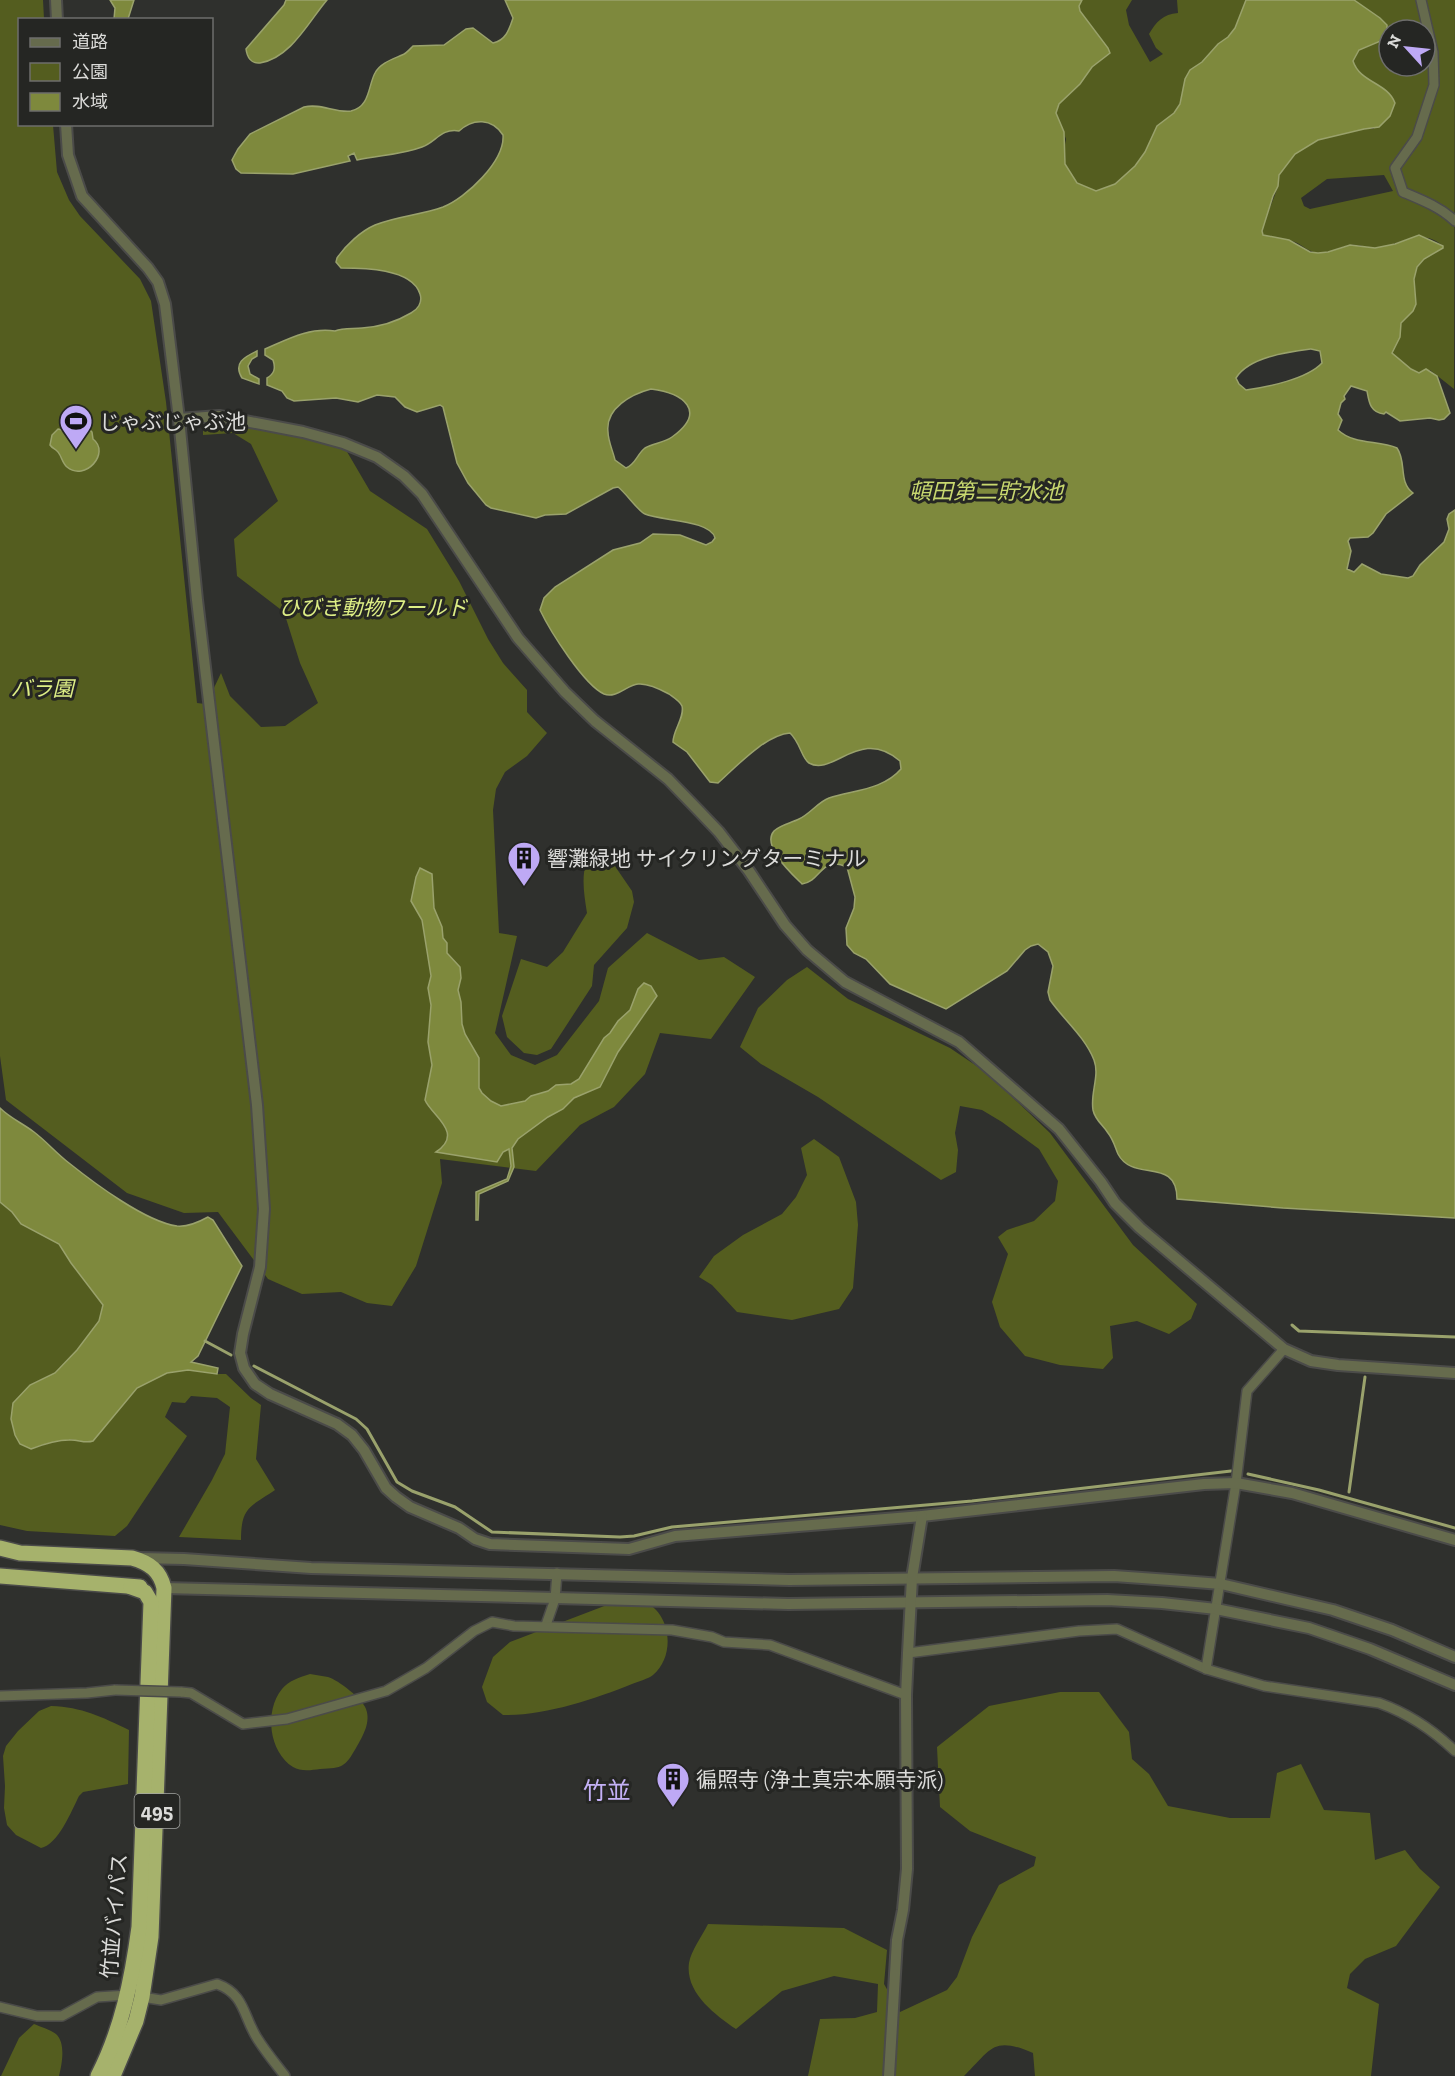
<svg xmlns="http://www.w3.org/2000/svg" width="1455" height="2076" font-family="'Zilla Slab','Noto Sans JP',serif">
	<rect width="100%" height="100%" fill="#2f302d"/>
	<g fill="#545d1f" fill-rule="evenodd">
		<polygon points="0,0 43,0 44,19 20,20 20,124 53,125 57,172 69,200 80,216 140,279 151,301 166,402 197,703 214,705 213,690 221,673 230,696 261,727 285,726 318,703 300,663 284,612 237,576 234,539 278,501 251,444 233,433 203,435 203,428 228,423 287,433 346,450 370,491 427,529 459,581 488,639 503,663 527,690 527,712 547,733 527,756 505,772 496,789 493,810 499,933 517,936 495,1033 511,1055 535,1065 557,1055 599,1001 608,968 647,933 699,960 724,957 755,977 711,1039 660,1033 645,1074 614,1107 580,1125 536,1171 440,1159 442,1183 416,1266 392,1306 367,1303 341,1292 302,1294 268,1279 218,1212 184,1213 127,1193 6,1100 0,1056"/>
		<path d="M1082,0H1132L1126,10L1129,25L1150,62L1163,54L1156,48L1149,34C1156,22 1163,14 1178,13L1177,0H1246L1235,28L1228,37L1218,44L1202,62L1190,70L1185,79L1180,104L1174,113L1157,126L1145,152L1135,166L1115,184L1096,191L1077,183L1065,164L1063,155L1066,139L1056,113L1059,104L1080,84L1092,67L1110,53L1108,48L1080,11L1079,6Z"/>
		<path d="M1354,0H1455L1454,389L1430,370L1419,373L1411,369L1392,353L1401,323L1413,311L1416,304L1414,279L1417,267L1424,259L1443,248V246C1422,227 1401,244 1378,248C1369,249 1360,244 1351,245C1340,246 1331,253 1320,253C1308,252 1304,246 1295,242C1285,238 1273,240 1263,235V226L1276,192L1279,175L1295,154L1318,140L1364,129H1374L1369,81L1357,70L1353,61L1359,50L1383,40L1380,18ZM1389,30H1425V66H1389ZM1384,175L1393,191L1310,209L1304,206L1301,198L1327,179Z"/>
		<path d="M594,856H608L632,891L634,902L627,928L594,965L592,986L551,1049L537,1055L524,1053L507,1037L502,1016L521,959L547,967L563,952L587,913C584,894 581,877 587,859Z"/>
		<polygon points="807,967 848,999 950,1048 987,1073 1050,1133 1133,1245 1197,1304 1191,1319 1169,1334 1137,1321 1110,1326 1113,1358 1103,1369 1060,1365 1025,1356 1000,1327 992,1302 1008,1254 998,1237 1007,1230 1034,1221 1055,1201 1058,1181 1039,1149 1002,1122 982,1110 960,1106 955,1133 958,1150 956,1172 941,1180 818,1097 761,1064 740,1047 758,1008 787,980"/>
		<polygon points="814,1139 839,1157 856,1202 858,1225 853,1288 839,1309 792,1320 737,1312 712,1285 699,1277 714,1256 743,1235 782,1214 796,1197 807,1175 801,1148"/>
		<path d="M0,1202L12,1212L21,1224L59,1244L71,1263L103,1305L99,1321L77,1350L55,1373L30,1385L31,1449C44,1445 56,1440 69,1440C78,1439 84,1444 93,1441L136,1388L167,1373L188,1370L217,1374H226L251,1398L261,1405L256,1459L275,1490C250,1507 241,1507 241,1540L179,1537L212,1480L225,1454L230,1407L217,1398L191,1396L185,1403L172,1402L165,1417L187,1436L127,1526L115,1536L27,1531L0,1525Z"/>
		<path d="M620,1600C626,1600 633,1599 639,1600C671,1608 677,1655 653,1675C648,1679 639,1681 632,1684C595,1699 544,1716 503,1715L487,1702L482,1687L493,1657L510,1642Z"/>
		<path d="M310,1674C316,1675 322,1676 328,1677C338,1680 363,1699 366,1709C371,1722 363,1736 356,1748C345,1767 343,1768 320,1769C312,1770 301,1772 293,1767C269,1752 264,1711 282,1689C288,1681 300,1677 310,1674Z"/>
		<path d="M1060,1692H1099L1129,1732L1132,1759L1149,1774L1168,1806L1230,1818H1270L1277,1773L1301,1764L1324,1810L1370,1813L1375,1860L1405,1850L1420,1869L1440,1887L1396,1946L1365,1959L1350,1974L1347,1988L1379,2004L1371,2076H1035L1033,2053C993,2036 992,2048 964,2076H808L820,2019L855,2018L877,2012L878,1984L834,1976L782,1991L736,2029C714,2014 685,1992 689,1963C691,1951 702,1936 708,1924L844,1928L887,1950L884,1984L900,2012L947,1990L957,1977L972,1937L999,1885L1034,1866L1036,1857L970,1831L940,1807L937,1747L989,1706Z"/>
		<path d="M51,1706C82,1707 102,1717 129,1730L128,1784L83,1792L79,1796C72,1810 58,1845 41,1848L16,1835L7,1825L4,1808L5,1786L3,1756L6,1746L18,1731L39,1711Z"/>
		<path d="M34,2024C41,2027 49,2029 56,2034C66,2043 62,2064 59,2076H1L19,2038Z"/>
	</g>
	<g fill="#7e893d" stroke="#9aa26c" stroke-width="1.5" fill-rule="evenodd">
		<polygon points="110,0 134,0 128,19 114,19 115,8"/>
		<path d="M286,0H327C309,21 291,58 260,63C251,64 247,57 246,49L284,5Z"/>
		<path d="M505,0H1082L1079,6L1080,11L1108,48L1110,53L1092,67L1080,84L1059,104L1056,113L1064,132L1065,164L1077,183L1096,191L1115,184L1135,166L1145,152L1157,126L1174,113L1180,104L1185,79L1190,70L1202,62L1218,44L1228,37L1235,28L1246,0H1354L1380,18L1387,25V32L1383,40L1359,50L1353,61C1360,83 1387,82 1395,103L1390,116L1379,127L1364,129L1318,140L1295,154L1279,175L1278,186L1273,196L1262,231L1263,235L1289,240L1310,252L1318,253L1328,252L1350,245L1375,248L1395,244L1419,235L1443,246V248L1424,259L1417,267L1414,279L1416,304L1413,311L1401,323L1400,337L1392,353L1411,369L1419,373L1426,369L1437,376L1450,413L1444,419L1439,420L1430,418L1400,421L1386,412L1384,414C1370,412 1369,402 1367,391L1351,386L1344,396L1345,399L1341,403L1338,414L1342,420L1338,430C1354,445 1378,440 1397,448C1407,462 1398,482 1413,493L1386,514L1373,533L1368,537L1350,538L1348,541L1351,551L1347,569L1354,572L1362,564L1381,574L1408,578L1413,576L1420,565L1444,542L1449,529L1447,519L1449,514L1455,510V1218L1283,1208L1177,1199C1177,1156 1133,1183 1118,1154C1115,1147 1113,1139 1108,1133C1103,1125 1095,1120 1093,1110C1090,1093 1100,1076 1094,1060C1085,1037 1064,1020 1050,1000L1048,992L1053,966L1048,952L1038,944L1031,946L1025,950L1007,971L946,1009L890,984L866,959L854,953L847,945L846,928L854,908L855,897L847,867C821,855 822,881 802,884C792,874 761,846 774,831C780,825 791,823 799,819C810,814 818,802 829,798C853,790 883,790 901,769L900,761C860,726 833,777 809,763C802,759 800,742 790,733C765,735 736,767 718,783L710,782L687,752L673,742C673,730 685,717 682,706C680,701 673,697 669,694C660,689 648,683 638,684C627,685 616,699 604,694C584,685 550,631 540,610L544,598L555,587L613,550L640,543L653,534L680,535L706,545L712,542L715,538C711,520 661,521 645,514C639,512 626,493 618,487L613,488L566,514L545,515L536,518L491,508L486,505L468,483L457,463L443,407L440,405L417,412L405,407L395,397L377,395L358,402L336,398L294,401L287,398L282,391L267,385V378C274,374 276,369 273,360L265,355V349C288,339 310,327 335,331C343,328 353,329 362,328C379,327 396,322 411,313C417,310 423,303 420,294C412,268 362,268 341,268L336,262L337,258C346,245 361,231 375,225C397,216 421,215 443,207C466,198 505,161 503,135C492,118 473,118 459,131C441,128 436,142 422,147C401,155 379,155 357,160L354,153L348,156L350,161L293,174L241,173L236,169L232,160L238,149L250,134L304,107C321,103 335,113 351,111C370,107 368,86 375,73C380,63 393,59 402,55C406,54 410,49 413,46L444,45L466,29L473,28L493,43C506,40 509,30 513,18ZM1311,349L1320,351L1322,363C1307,379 1268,387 1246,390L1239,384L1236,378C1249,357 1288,352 1311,349ZM651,389C683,393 708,411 672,437C664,443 653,443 645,448C637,454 636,464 626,468L615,460C613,451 608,441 608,432C605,408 632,394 651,389Z"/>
		<path d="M257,351V356L252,359L248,366L250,374L259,379V384L242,378C233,363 244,357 257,351Z"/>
		<path d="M58,429L75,433L80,429H89L92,432L93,439C111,453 85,482 67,467C62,463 61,454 57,451C55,449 52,448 50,445L52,435Z"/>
		<path d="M420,868L432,874L434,908L442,927L443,938L447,943V953L460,967L461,978L458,990L461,1002L462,1024L465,1034L479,1058V1088L482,1093L491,1101L501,1106L525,1101L531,1096L548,1091L556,1085L571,1084L579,1079L604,1038L610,1033L618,1021L630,1010L638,989L644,983L651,986L657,996L618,1052L600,1087L574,1098L563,1109L548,1117L518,1139L512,1148L514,1167L508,1181L479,1194L478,1220H476V1192L507,1179L511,1166L509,1149L503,1152L497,1162L436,1152C465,1133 431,1115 425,1100L432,1065L428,1042L431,1005L428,988L431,976L422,920L411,901L416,877Z"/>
		<path d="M0,1108C10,1118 22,1123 34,1132C46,1141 56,1153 69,1163C94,1183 146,1222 177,1226C187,1227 199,1222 208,1217L213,1220L242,1266L198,1356L191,1362L218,1368L217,1374L188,1370L167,1373L137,1388L93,1441C84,1444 78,1439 69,1440C56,1440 44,1444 31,1449L20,1444L15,1435L11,1419L13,1403L30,1385L55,1373L77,1350L99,1321L103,1305L71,1263L59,1244L21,1224L12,1212L0,1202Z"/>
	</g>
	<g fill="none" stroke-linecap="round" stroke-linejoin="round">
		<g stroke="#9aa26c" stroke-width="3">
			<polyline points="1292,1325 1299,1331 1455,1337"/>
			<polyline points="205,1341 231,1355"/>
			<polyline points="254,1366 356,1419 367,1429 397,1482 412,1491 455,1507 492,1532 620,1537 634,1536 672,1527 972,1501 1231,1471"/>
			<polyline points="1248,1474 1319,1490 1455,1528"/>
			<polyline points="1349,1492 1365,1377"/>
		</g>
		<defs>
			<g id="minor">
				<path d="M1421,0L1433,52L1434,85L1417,137L1395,168L1403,192C1422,200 1440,207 1455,221"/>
				<polyline points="546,1625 555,1599 557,1573"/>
				<path d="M908,1653L1079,1631L1117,1629L1206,1669L1264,1686L1379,1703C1407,1713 1434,1731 1455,1751"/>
				<polyline points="1206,1669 1236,1483 1247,1391 1284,1349"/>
				<polyline points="181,1692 191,1693 243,1724 287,1719 386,1691 426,1668 474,1631 492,1622 514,1626 672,1630 712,1637 724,1642 770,1645 906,1695"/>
				<polyline points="0,1696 87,1693 115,1690"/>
				<path d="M142,1997L161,2000L217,1984C245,1994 243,2016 257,2038C265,2051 275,2063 285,2076"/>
				<polyline points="0,2007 37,2016 62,2016 97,1997 128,1995"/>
			</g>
			<g id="tertiary">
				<polyline points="56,0 57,20"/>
				<polyline points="66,124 68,155 82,196 148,268 158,282 165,304 179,419 197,600 257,1105 264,1209 260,1267 243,1334 240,1353 244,1368 255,1384 270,1394 337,1424 352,1435 364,1450 386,1488 396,1497 410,1507 459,1528 475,1539 490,1544 629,1549 675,1536 922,1516 1204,1484 1236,1483 1292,1493 1455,1540"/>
				<polyline points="179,419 219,416 303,432 343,443 377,457 404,476 422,494 518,638 565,692 595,721 668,779 699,811 719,832 749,871 785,925 807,950 845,982 959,1042 1059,1129 1101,1182 1115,1203 1140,1228 1284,1349 1311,1361 1338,1365 1455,1373"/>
				<polyline points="139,1558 184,1559 311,1568 789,1580 1114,1576 1170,1580 1221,1584 1333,1610 1392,1630 1455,1657"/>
				<polyline points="164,1588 788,1604 1107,1600 1162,1603 1216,1609 1309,1628 1370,1649 1455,1685"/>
				<polyline points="889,2076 897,1940 903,1910 907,1869 906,1695 908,1653 912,1578 922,1516"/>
			</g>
			<g id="trunk">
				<path d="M0,1548L20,1553L132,1558C150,1563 160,1571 164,1588L151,1937L142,1997L136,2021L113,2076"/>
				<polyline points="0,1576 140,1587"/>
				<path d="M98,2076C122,2029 132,1979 139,1927L151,1602L145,1592L131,1587"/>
			</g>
		</defs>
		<use href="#minor" stroke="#4b4b49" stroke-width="12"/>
		<use href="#tertiary" stroke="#4b4b49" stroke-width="14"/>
		<use href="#trunk" stroke="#4b4b49" stroke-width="18"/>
		<use href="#minor" stroke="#666b4d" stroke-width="9"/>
		<use href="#tertiary" stroke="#666b4d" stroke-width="10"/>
		<use href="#trunk" stroke="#a6b26c" stroke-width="15"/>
		<defs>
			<polyline id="minor-bridge" points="115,1690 181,1692"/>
		</defs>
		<use href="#minor-bridge" stroke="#4b4b49" stroke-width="12" stroke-linecap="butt"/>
		<use href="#minor-bridge" stroke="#666b4d" stroke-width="9"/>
	</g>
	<defs>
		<symbol id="stadium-pin" viewBox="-11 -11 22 30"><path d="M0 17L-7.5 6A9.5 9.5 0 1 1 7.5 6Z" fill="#bea9f5" stroke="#252623"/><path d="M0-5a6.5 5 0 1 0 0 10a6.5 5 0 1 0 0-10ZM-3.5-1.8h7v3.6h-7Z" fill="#111"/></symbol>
		<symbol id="building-pin" viewBox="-11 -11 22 30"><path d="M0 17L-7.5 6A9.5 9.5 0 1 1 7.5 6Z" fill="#bea9f5" stroke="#252623"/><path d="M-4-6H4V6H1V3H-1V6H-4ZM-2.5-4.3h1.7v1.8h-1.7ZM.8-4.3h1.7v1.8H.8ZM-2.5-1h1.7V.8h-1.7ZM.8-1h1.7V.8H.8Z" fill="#111"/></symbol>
	</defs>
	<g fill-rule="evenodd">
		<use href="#stadium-pin" x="57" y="402" width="38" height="52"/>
		<use href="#building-pin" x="505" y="839" width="38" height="52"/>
		<use href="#building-pin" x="654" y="1760" width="38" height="52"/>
	</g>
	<g text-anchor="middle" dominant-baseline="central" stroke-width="6" stroke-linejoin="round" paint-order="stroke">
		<rect fill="#252623" stroke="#a4a5a2" stroke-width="1.5" x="134.5" y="1794" width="45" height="34" rx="4.5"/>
		<g font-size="20" font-weight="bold" fill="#dbdbd9">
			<text x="157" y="1811">495</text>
		</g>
		<g font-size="21" fill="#dbdbd9" stroke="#252623" text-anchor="start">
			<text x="99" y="421">じゃぶじゃぶ池</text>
			<text x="547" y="858">響灘緑地 サイクリングターミナル</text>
			<text x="696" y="1779">徧照寺 (浄土真宗本願寺派)</text>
		</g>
		<g font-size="21" font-style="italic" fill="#ddee85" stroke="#252623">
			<text x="373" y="607">ひびき動物ワールド</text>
			<text x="42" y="688">バラ園</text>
		</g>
		<g font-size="21" fill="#dbdbd9" stroke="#252623">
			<text transform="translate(114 1916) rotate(-85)">竹並バイパス</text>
		</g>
		<g font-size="22" font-style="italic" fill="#c8d86f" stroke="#252623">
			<text x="986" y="491">頓田第二貯水池</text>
		</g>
		<g font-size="24" fill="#c4b1f7" stroke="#252623">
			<text x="607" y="1790">竹並</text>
		</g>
	</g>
	<rect x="18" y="18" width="195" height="108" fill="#252623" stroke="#6e6e6c" stroke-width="1.5"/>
	<rect x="30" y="38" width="30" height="9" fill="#666b4d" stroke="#6e6e6c" stroke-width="1.5"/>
	<text x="72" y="48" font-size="18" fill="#dbdbd9">道路</text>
	<rect x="30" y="63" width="30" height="18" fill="#545d1f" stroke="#6e6e6c" stroke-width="1.5"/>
	<text x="72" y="78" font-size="18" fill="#dbdbd9">公園</text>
	<rect x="30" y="93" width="30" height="18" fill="#7e893d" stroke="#6e6e6c" stroke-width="1.5"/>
	<text x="72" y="108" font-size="18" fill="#dbdbd9">水域</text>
	<g transform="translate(1407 48) rotate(297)"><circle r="28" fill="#252623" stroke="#6e6e6c" stroke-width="1.5"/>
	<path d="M0-4.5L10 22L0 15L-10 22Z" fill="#bea9f5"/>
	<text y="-9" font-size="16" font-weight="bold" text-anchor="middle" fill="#dbdbd9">N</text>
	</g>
</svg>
